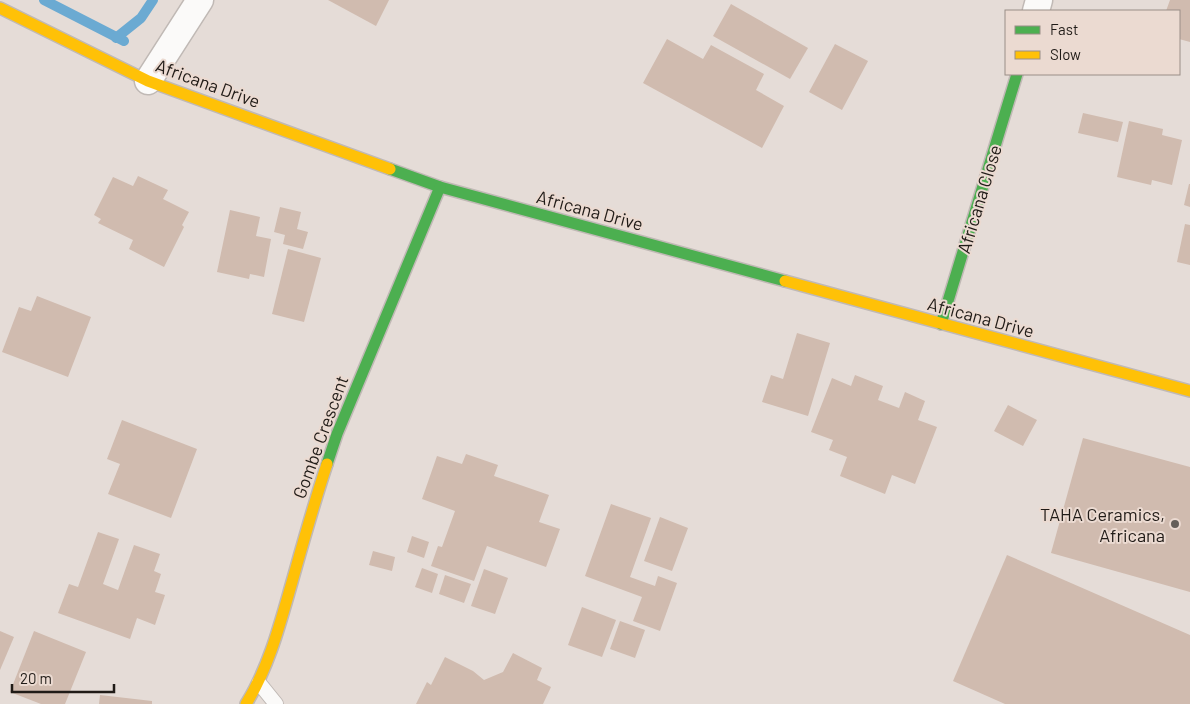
<svg xmlns="http://www.w3.org/2000/svg" width="1190" height="704" font-family="Barlow,sans-serif">
	<rect width="100%" height="100%" fill="#e5dcd7"/>
	<g fill="none" stroke-linecap="round" stroke-linejoin="round">
		<g stroke="#6baad2" stroke-width="10">
			<polyline points="44,0 124,41"/>
			<polyline points="116,38 141,18 153,0"/>
		</g>
	</g>
	<g fill="#d0bbaf">
		<polygon points="328,0 389,0 376,26"/>
		<polygon points="1170,0 1190,0 1190,42 1179,39 1179,11 1166,11"/>
		<polygon points="731,4 808,48 790,79 713,36"/>
		<polygon points="667,39 703,59 711,45 764,74 756,90 784,106 762,148 643,83"/>
		<polygon points="835,44 868,61 842,110 809,92"/>
		<polygon points="1083,113 1123,122 1118,142 1078,133"/>
		<polygon points="1129,121 1163,129 1162,135 1182,140 1172,185 1152,180 1151,185 1117,177"/>
		<polygon points="138,176 168,190 163,199 189,212 182,225 184,227 164,267 129,249 133,240 98,223 101,219 94,215 113,177 133,186"/>
		<polygon points="1189,184 1190,184 1190,207 1184,205"/>
		<polygon points="280,207 301,212 297,229 308,232 303,249 283,244 285,235 274,232"/>
		<polygon points="230,210 260,217 256,236 271,239 264,277 250,274 249,279 217,272"/>
		<polygon points="1185,224 1190,225 1190,265 1177,262"/>
		<polygon points="288,249 321,258 304,322 272,314"/>
		<polygon points="37,296 91,317 68,377 2,352 19,307 31,311"/>
		<polygon points="797,333 830,343 808,416 762,402 771,375 783,379"/>
		<polygon points="855,375 883,386 878,400 899,408 905,392 925,401 918,420 937,427 915,484 892,475 885,494 840,476 847,457 829,450 833,440 811,432 832,378 851,386"/>
		<polygon points="1008,405 1037,420 1023,446 994,431"/>
		<polygon points="122,420 197,449 171,518 108,494 120,464 107,459"/>
		<polygon points="1083,438 1190,467 1190,592 1051,553"/>
		<polygon points="466,454 498,465 494,476 549,495 539,522 560,529 546,567 487,546 474,581 431,566 438,546 442,547 455,511 422,499 437,456 462,464"/>
		<polygon points="611,504 651,518 630,577 655,586 658,576 677,583 660,631 633,621 642,597 585,576"/>
		<polygon points="660,517 688,528 672,571 644,561"/>
		<polygon points="98,532 119,539 103,584 118,590 134,545 160,554 154,571 161,574 155,592 165,595 155,625 137,618 130,639 58,613 69,584 78,587"/>
		<polygon points="412,536 429,542 424,558 407,552"/>
		<polygon points="373,551 395,557 392,571 369,565"/>
		<polygon points="1007,555 1190,635 1190,704 1005,704 953,681"/>
		<polygon points="422,568 438,574 432,593 415,587"/>
		<polygon points="484,569 508,578 495,614 471,606"/>
		<polygon points="445,575 471,584 464,603 439,594"/>
		<polygon points="582,607 616,620 602,657 568,645"/>
		<polygon points="620,621 645,630 635,658 610,649"/>
		<polygon points="0,631 14,637 0,670"/>
		<polygon points="34,631 86,652 65,704 41,704 10,692"/>
		<polygon points="513,653 542,668 537,680 551,687 543,704 416,704 427,682 431,685 445,657 473,671 484,680 503,672"/>
		<polygon points="100,695 152,701 152,704 99,704"/>
	</g>
	<g fill="none" stroke-linecap="round" stroke-linejoin="round">
		<defs>
			<polyline id="lane" points="259,683 276,704"/>
			<g id="street">
				<polyline points="1036,11 1039,0"/>
				<polyline points="148,81 200,0"/>
			</g>
			<g id="fast">
				<polyline points="390,169 440,187 785,281"/>
				<polyline points="941,324 1017,74"/>
				<polyline points="327,464 337,434 440,187"/>
			</g>
			<g id="slow">
				<polyline points="0,8 148,81 390,169"/>
				<polyline points="785,281 1190,391"/>
				<path d="M246,704C269,667 280,624 292,582C303,543 314,503 327,464"/>
			</g>
		</defs>
		<use href="#lane" stroke="#c0b9b5" stroke-width="16"/>
		<use href="#street" stroke="#c0b9b5" stroke-width="29"/>
		<use href="#fast" stroke="#c0b9b5" stroke-width="14"/>
		<use href="#slow" stroke="#c0b9b5" stroke-width="14"/>
		<use href="#lane" stroke="#fbfaf9" stroke-width="14"/>
		<use href="#street" stroke="#fbfaf9" stroke-width="26"/>
		<use href="#fast" stroke="#4caf50" stroke-width="11"/>
		<use href="#slow" stroke="#ffc107" stroke-width="11"/>
	</g>
	<circle fill="#655f5a" stroke="#ebdad1" stroke-width="2" cx="1175" cy="524" r="5"/>
	<g text-anchor="middle" dominant-baseline="central" stroke-width="4" stroke-linejoin="round" paint-order="stroke">
		<g font-size="18" fill="#201b17" stroke="#ebdad1">
			<text transform="translate(208 83) rotate(20)">Africana Drive</text>
			<text transform="translate(979 199) rotate(-73)">Africana Close</text>
			<text transform="translate(590 210) rotate(15)">Africana Drive</text>
			<text transform="translate(981 317) rotate(15)">Africana Drive</text>
			<text transform="translate(320 437) rotate(-70)">Gombe Crescent</text>
		</g>
		<g font-size="18" fill="#201b17" stroke="#ebdad1" text-anchor="end">
			<text x="1165" y="514">TAHA Ceramics,<tspan x="1165" dy="21">Africana</tspan></text>
		</g>
	</g>
	<rect x="1005" y="10" width="175" height="65" fill="#ebdad1" stroke="#9a8e87"/>
	<rect x="1015" y="26" width="25" height="8" fill="#4caf50" stroke="#9a8e87"/>
	<text x="1050" y="35" font-size="15" fill="#201b17">Fast</text>
	<rect x="1015" y="51" width="25" height="8" fill="#ffc107" stroke="#9a8e87"/>
	<text x="1050" y="60" font-size="15" fill="#201b17">Slow</text>
	<path d="M12 684v8h102v-8" fill="none" stroke="#201b17" stroke-width="2.5"/>
	<text x="20" y="684" font-size="15" fill="#201b17" stroke="#ebdad1" stroke-width="4" paint-order="stroke">20 m</text>
</svg>
